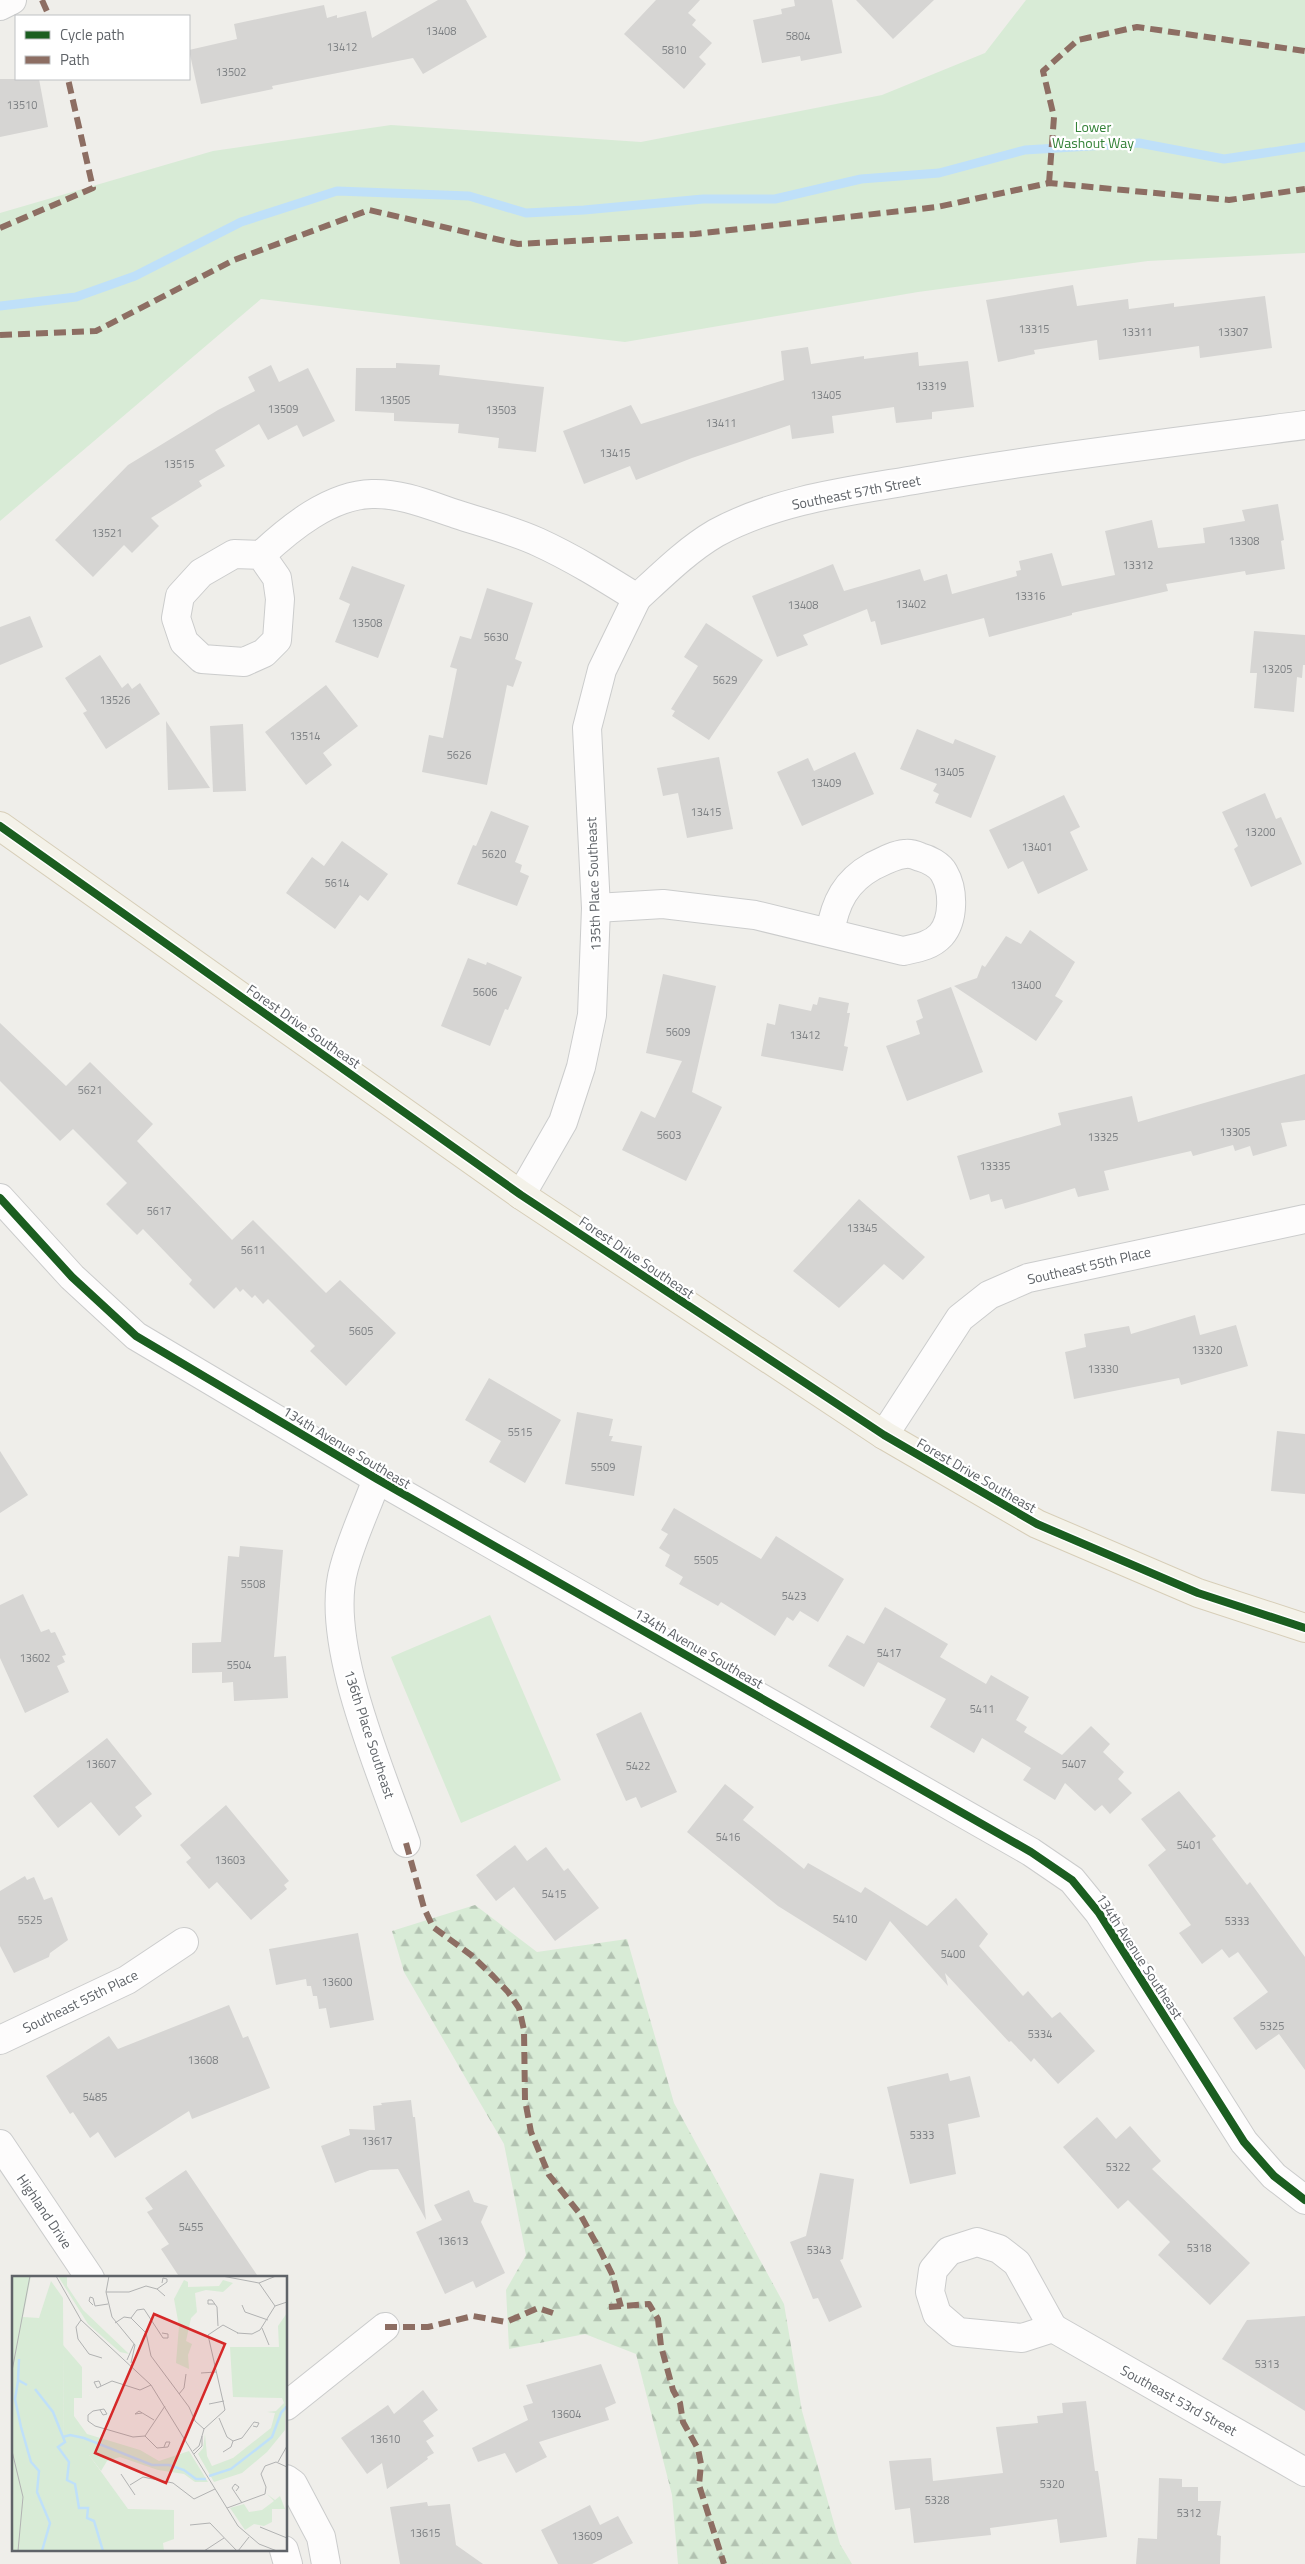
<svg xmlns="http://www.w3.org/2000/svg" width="1305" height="2564" font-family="'Titillium Web',sans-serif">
	<defs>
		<pattern id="forest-firs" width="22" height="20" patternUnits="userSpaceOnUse" patternTransform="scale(1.25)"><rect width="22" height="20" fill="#d8ebd6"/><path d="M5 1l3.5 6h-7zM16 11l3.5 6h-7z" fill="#b2c2b1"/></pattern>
	</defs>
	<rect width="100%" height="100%" fill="#efeeea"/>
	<polygon fill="url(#forest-firs)" points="475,1905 537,1952 627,1939 674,2103 784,2304 802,2411 840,2544 852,2564 678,2564 672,2495 636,2354 585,2334 509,2349 506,2290 526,2255 504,2144 404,1972 392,1931"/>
	<g fill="#d8ebd6">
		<polygon points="1026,0 1305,0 1305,253 1148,261 918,292 625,342 261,299 0,521 0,213 213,151 391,125 641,142 882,95 985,53"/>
		<polygon points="490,1615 561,1780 461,1823 391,1657"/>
	</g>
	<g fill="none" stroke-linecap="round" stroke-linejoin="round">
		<polyline stroke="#bfe0f9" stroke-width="9" points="0,306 76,297 135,276 241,222 337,191 469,196 526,213 584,210 703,199 775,199 861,179 939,173 1025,150 1139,143 1224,159 1305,147"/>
	</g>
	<g fill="#d6d5d3">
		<polygon points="438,0 466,0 487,37 423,74 413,58 272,86 273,89 201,104 189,50 237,39 234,24 324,5 327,18 337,15 337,18 366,11 372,38"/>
		<polygon points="656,0 700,0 688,13 696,20 692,25 712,43 699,57 706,64 684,89 624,34"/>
		<polygon points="794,0 832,0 842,53 801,61 800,56 762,63 753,20 782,14 781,9 795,6"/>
		<polygon points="856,0 934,0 893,39"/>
		<polygon points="0,79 39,79 48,127 0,137"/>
		<polygon points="1073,285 1077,306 1128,299 1129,309 1174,303 1174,307 1265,296 1272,348 1200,358 1199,346 1099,360 1097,340 1034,350 1035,354 998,362 986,300"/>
		<polygon points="808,347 811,364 864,356 864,359 918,352 919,366 968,361 974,407 932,412 932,419 896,423 894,407 832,416 834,433 792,439 790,425 692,458 636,480 630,466 584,484 563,431 631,405 641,424 784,380 781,351"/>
		<polygon points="396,363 440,365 439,375 544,387 536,452 498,448 499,438 458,433 459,424 394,421 394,413 355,411 356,368 396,368"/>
		<polygon points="271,365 279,382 308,368 335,421 303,437 297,425 268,440 259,424 215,450 225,466 199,481 202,486 151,518 159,526 132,553 124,545 93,577 55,540 128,465 218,410 255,391 248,377"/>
		<polygon points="1278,504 1284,540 1281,541 1285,569 1246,575 1245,571 1166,584 1168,591 1072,613 1072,615 989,637 984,618 881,645 875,621 871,622 867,609 803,635 808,645 777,657 752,596 833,564 844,591 920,569 924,581 947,574 952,594 1017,576 1016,571 1021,570 1019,561 1052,553 1062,586 1115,575 1105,531 1152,520 1158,548 1205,543 1203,528 1245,521 1242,510"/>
		<polygon points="352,566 405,585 378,658 335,642 350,604 339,599"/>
		<polygon points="487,588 533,603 515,659 522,662 513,687 507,685 487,785 422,772 429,735 443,738 457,669 450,667 460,636 471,639"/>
		<polygon points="30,616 43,647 0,665 0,627"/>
		<polygon points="706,623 763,660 709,740 672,716 675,711 671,709 698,666 684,657"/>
		<polygon points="1254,631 1305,635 1305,665 1303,665 1302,678 1297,677 1294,712 1254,708 1257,673 1250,673"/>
		<polygon points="100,655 122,688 128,683 132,689 140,683 160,714 106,749 83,713 87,711 65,678"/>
		<polygon points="326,685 358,726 323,753 332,765 306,785 265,732"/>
		<polygon points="166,721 210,788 168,790"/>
		<polygon points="243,724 246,791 213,792 210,726"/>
		<polygon points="917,729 953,744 955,739 996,756 971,818 935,803 939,794 933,791 937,784 900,769"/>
		<polygon points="855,752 874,794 802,826 777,772 808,758 814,771"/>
		<polygon points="719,757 733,829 687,838 678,793 663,796 657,768"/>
		<polygon points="1265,793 1276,819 1281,817 1302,864 1251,887 1234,849 1238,846 1222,812"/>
		<polygon points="1064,795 1080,827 1070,832 1088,870 1038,894 1023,861 1008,869 989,830"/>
		<polygon points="491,811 529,826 515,862 522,865 520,872 529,876 517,906 457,884 473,845 476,846"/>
		<polygon points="342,841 388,874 368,901 360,895 335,929 286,893 312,857 324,866"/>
		<polygon points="1030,930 1075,962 1055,996 1063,1001 1036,1041 954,986 977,978 982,965 985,967 1006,936 1021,944"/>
		<polygon points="468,958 486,965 487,962 522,977 508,1010 505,1009 490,1046 441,1026"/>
		<polygon points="663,974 716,986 692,1092 722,1107 686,1181 622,1150 641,1111 655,1118 682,1061 646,1053"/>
		<polygon points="951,987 983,1072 907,1101 886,1046 920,1034 916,1021 923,1018 917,1000"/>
		<polygon points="819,997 849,1003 847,1013 850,1013 844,1046 848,1047 843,1071 761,1056 767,1023 775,1025 779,1004 811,1011 813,1004 817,1005"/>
		<polygon points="0,1023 66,1086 90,1062 153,1124 137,1141 232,1240 253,1220 326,1293 340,1280 396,1333 346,1386 310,1351 315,1346 268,1299 263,1304 255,1295 252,1298 243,1289 240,1292 236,1287 214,1309 189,1284 192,1280 143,1229 137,1235 106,1204 127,1183 73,1129 60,1141 0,1081"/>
		<polygon points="1305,1074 1305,1120 1281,1123 1287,1146 1253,1156 1250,1146 1235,1151 1233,1145 1193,1156 1191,1151 1104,1171 1109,1190 1078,1197 1075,1188 1005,1209 1002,1199 991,1202 989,1194 970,1200 957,1156 1061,1125 1058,1113 1132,1096 1138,1122"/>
		<polygon points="859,1199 925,1257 903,1280 884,1264 839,1308 793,1271"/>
		<polygon points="1195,1315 1200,1335 1236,1325 1248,1366 1181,1385 1179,1378 1074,1399 1065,1352 1086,1347 1084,1334 1129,1326 1131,1334"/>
		<polygon points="489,1378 561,1420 525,1483 489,1462 501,1441 465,1420"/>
		<polygon points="577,1412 613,1419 609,1436 613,1436 611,1441 642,1446 634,1496 565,1484"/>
		<polygon points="1277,1431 1305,1434 1305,1494 1271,1491"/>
		<polygon points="0,1451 28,1495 0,1513"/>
		<polygon points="674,1508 761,1559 776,1536 844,1579 818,1622 800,1611 793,1621 787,1617 775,1636 721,1602 718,1606 679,1584 683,1577 665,1566 670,1555 659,1548 668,1534 661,1530"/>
		<polygon points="240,1546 283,1550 274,1657 286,1656 288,1698 234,1701 233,1682 222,1683 222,1672 192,1673 192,1643 221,1642 228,1556 239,1557"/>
		<polygon points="23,1594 41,1632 49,1629 51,1633 55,1632 66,1655 62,1656 65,1662 57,1666 69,1692 25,1713 0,1658 0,1605"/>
		<polygon points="885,1607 948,1644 940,1657 986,1684 991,1675 1029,1697 1016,1720 1027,1727 1024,1732 1062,1755 1091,1726 1110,1744 1103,1752 1124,1772 1118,1779 1132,1793 1110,1814 1102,1805 1095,1811 1065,1783 1055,1800 1023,1780 1031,1768 982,1738 974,1753 930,1727 946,1699 878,1662 864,1687 828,1666 847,1635 864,1644"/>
		<polygon points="641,1712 677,1792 641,1808 636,1797 626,1801 596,1734"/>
		<polygon points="107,1738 152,1794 135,1807 142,1816 119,1836 91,1802 58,1828 33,1796"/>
		<polygon points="725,1784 754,1807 743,1820 804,1869 808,1863 861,1893 865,1887 927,1926 956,1898 988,1934 979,1946 1023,1996 1028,1991 1052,2018 1060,2012 1095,2051 1058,2084 1034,2058 1031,2062 1011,2041 1009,2042 945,1973 948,1986 890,1921 866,1961 778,1906 687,1832"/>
		<polygon points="1179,1791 1216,1836 1212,1839 1247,1885 1250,1882 1305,1957 1305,2070 1279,2034 1256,2050 1233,2018 1268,1992 1238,1952 1229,1958 1222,1949 1202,1964 1179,1933 1191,1925 1148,1865 1166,1850 1141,1819"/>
		<polygon points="226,1805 289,1881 284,1885 287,1889 251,1920 217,1882 209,1889 186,1862 191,1858 180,1845"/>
		<polygon points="515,1845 527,1861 546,1847 564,1871 568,1868 599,1908 555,1941 514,1887 496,1901 476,1875"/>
		<polygon points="25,1876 27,1880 34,1877 44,1900 52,1897 68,1940 50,1953 49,1957 14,1973 0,1946 0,1891"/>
		<polygon points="358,1933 374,2020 330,2028 326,2008 319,2009 317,1996 313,1996 311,1986 307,1986 306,1979 276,1985 269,1949"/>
		<polygon points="229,2005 243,2038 248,2036 270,2088 192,2119 189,2111 115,2158 98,2132 90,2138 73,2112 70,2114 46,2076 109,2036 118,2049"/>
		<polygon points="948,2073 950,2081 970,2076 980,2117 948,2124 956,2174 910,2184 887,2087"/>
		<polygon points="411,2100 413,2117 415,2117 426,2220 398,2169 370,2170 335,2183 321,2146 350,2135 349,2129 375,2130 373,2106 382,2105 381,2103"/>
		<polygon points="1097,2117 1116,2139 1130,2126 1161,2161 1152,2169 1250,2263 1210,2305 1158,2255 1170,2242 1128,2200 1118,2209 1063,2147"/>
		<polygon points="186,2170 259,2278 180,2278 161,2249 169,2244 147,2212 153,2209 145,2198"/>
		<polygon points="820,2173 854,2179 843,2259 840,2260 862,2307 829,2322 818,2298 813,2299 790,2242 806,2236"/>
		<polygon points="469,2190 474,2202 488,2206 481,2222 505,2273 476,2288 473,2281 445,2294 416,2232 442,2220 434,2205"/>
		<polygon points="1305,2316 1305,2411 1222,2359 1247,2320"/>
		<polygon points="601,2364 616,2403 605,2408 609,2420 539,2442 547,2457 516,2473 505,2453 478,2462 472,2448 528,2420 523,2406 533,2403 526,2385"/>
		<polygon points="423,2390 438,2410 423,2421 434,2436 426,2441 434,2453 427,2457 428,2459 387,2489 382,2463 367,2474 341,2438 388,2405 394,2414"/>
		<polygon points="1086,2401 1095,2471 1098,2471 1107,2537 1060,2543 1057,2519 990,2528 991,2535 914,2543 910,2508 895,2510 889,2461 931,2458 933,2481 1003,2473 996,2427 1038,2423 1037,2416 1063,2413 1062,2403"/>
		<polygon points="1159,2478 1182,2479 1182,2487 1198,2487 1198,2501 1221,2501 1217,2535 1221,2536 1220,2564 1136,2564 1138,2538 1157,2539"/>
		<polygon points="427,2502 428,2506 450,2504 456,2545 483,2564 400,2564 390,2507"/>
		<polygon points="590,2505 600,2525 618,2516 633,2543 592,2564 558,2564 541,2530"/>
	</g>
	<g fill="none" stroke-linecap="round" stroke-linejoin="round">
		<defs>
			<g id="minor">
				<polyline points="0,6 12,0"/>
				<path d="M261,555L277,578L280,599L277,640L264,653L244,662L202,659L184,642L176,618L180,596L201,573L234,554L261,555C290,528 330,495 372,494C401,493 429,505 456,514C483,523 512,530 538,542C573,558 605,578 637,598C662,575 687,550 716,533C779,499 851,491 920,479C1048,457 1176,442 1305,425"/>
				<path d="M596,908L663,904L755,915L903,951C917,948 931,946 941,935C954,920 954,890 944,873C940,865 928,859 920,857C915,855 910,853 905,854C894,855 883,861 873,866C846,881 835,902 830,933"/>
				<polyline points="521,1195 563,1122 581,1067 592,1015 596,908 587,728 602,670 637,598"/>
				<polyline points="0,1198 72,1277 136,1336 377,1479 1031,1852 1072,1880 1099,1913 1244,2142 1274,2176 1305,2200"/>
				<polyline points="884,1435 960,1318 989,1295 1028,1278 1305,1219"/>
				<path d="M377,1479C366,1509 352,1538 344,1568C323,1641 381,1771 406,1843"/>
				<polyline points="0,2040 127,1980 184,1942"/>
				<polyline points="0,2144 90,2278"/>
				<polygon points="977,2242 999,2249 1017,2263 1053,2328 1022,2338 958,2332 937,2314 930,2292 933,2270 949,2251"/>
				<polyline points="1053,2328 1305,2472"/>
				<polyline points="286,2406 385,2327"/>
				<polyline points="286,2479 293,2484 321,2537 326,2564"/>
				<polyline points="284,2550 288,2564"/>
			</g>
			<polyline id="major" points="0,826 521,1195 884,1435 1037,1524 1198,1593 1305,1628"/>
		</defs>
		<use href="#minor" stroke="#cbcccc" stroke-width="30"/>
		<use href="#major" stroke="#d7ceb8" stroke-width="30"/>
		<use href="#minor" stroke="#fdfcfc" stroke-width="28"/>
		<use href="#major" stroke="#f4f2e9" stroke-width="28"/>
		<g stroke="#8d6e63" stroke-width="6" stroke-dasharray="12 6" stroke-linecap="butt">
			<polyline points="42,0 49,16"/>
			<polyline points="1049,183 1054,117 1043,71 1078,40 1137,27 1305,51"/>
			<polyline points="0,228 93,188 68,79"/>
			<polyline points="0,335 96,331 234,260 369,210 518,244 695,234 937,207 1049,183 1229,200 1305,189"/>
			<polyline points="406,1843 424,1908 433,1927 471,1955 493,1976 508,1992 519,2008 524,2030 525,2100 531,2132 549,2175 580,2214 601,2252 612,2274 621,2307"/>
			<polyline points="609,2307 649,2304 658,2319 661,2346 673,2390 680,2403 683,2422 698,2449 701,2464 699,2485 724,2564"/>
			<polyline points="385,2327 428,2327 473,2316 506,2322 538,2308 553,2313"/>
		</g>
		<defs>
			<g id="cycleway">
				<polyline points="0,826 521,1195 884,1435 1037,1524 1198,1593 1305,1628"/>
				<polyline points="0,1198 72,1277 136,1336 377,1479 1031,1852 1072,1880 1099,1913 1244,2142 1274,2176 1305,2200"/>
			</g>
		</defs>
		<use href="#cycleway" stroke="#fff" stroke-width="11"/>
		<use href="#cycleway" stroke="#1b5e20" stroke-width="8"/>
	</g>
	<g text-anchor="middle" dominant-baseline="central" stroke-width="4.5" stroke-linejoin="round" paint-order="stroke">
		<g font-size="11" fill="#7e8184">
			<text x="441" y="31">13408</text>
			<text x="798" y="36">5804</text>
			<text x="342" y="47">13412</text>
			<text x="674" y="50">5810</text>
			<text x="231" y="72">13502</text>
			<text x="22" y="105">13510</text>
			<text x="1034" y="329">13315</text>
			<text x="1137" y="332">13311</text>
			<text x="1233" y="332">13307</text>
			<text x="931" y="386">13319</text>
			<text x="826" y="395">13405</text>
			<text x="395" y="400">13505</text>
			<text x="283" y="409">13509</text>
			<text x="501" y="410">13503</text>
			<text x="721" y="423">13411</text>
			<text x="615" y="453">13415</text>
			<text x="179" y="464">13515</text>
			<text x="107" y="533">13521</text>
			<text x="1244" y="541">13308</text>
			<text x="1138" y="565">13312</text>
			<text x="1030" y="596">13316</text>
			<text x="911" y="604">13402</text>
			<text x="803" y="605">13408</text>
			<text x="367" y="623">13508</text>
			<text x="496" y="637">5630</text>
			<text x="1277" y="669">13205</text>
			<text x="725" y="680">5629</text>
			<text x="115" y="700">13526</text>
			<text x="305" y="736">13514</text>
			<text x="459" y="755">5626</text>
			<text x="949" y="772">13405</text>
			<text x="826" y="783">13409</text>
			<text x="706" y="812">13415</text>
			<text x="1260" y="832">13200</text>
			<text x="1037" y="847">13401</text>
			<text x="494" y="854">5620</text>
			<text x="337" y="883">5614</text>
			<text x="1026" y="985">13400</text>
			<text x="485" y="992">5606</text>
			<text x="678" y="1032">5609</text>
			<text x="805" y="1035">13412</text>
			<text x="90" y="1090">5621</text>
			<text x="1235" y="1132">13305</text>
			<text x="669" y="1135">5603</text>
			<text x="1103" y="1137">13325</text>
			<text x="995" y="1166">13335</text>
			<text x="159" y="1211">5617</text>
			<text x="862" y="1228">13345</text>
			<text x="253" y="1250">5611</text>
			<text x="361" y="1331">5605</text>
			<text x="1207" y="1350">13320</text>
			<text x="1103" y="1369">13330</text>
			<text x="520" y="1432">5515</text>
			<text x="603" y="1467">5509</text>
			<text x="706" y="1560">5505</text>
			<text x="253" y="1584">5508</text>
			<text x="794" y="1596">5423</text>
			<text x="889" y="1653">5417</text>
			<text x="35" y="1658">13602</text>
			<text x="239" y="1665">5504</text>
			<text x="982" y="1709">5411</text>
			<text x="101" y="1764">13607</text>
			<text x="1074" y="1764">5407</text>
			<text x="638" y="1766">5422</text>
			<text x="728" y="1837">5416</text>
			<text x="1189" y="1845">5401</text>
			<text x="230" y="1860">13603</text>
			<text x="554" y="1894">5415</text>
			<text x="845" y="1919">5410</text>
			<text x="30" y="1920">5525</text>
			<text x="1237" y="1921">5333</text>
			<text x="953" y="1954">5400</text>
			<text x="337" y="1982">13600</text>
			<text x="1272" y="2026">5325</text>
			<text x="1040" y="2034">5334</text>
			<text x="203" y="2060">13608</text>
			<text x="95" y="2097">5485</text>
			<text x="922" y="2135">5333</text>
			<text x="377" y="2141">13617</text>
			<text x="1118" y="2167">5322</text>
			<text x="191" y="2227">5455</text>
			<text x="453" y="2241">13613</text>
			<text x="1199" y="2248">5318</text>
			<text x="819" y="2250">5343</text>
			<text x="1267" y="2364">5313</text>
			<text x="566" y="2414">13604</text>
			<text x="385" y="2439">13610</text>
			<text x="1052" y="2484">5320</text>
			<text x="937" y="2500">5328</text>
			<text x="1189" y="2513">5312</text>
			<text x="425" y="2533">13615</text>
			<text x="587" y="2536">13609</text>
		</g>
		<g font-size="14" fill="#348238" stroke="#fff">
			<text x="1093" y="126">Lower<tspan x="1093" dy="16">Washout Way</tspan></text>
		</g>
		<g font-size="14" fill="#5f6368" stroke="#fff">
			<text transform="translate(856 492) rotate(-11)">Southeast 57th Street</text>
			<text transform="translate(593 884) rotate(-92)">135th Place Southeast</text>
			<text transform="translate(304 1026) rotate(35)">Forest Drive Southeast</text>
			<text transform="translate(637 1257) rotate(34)">Forest Drive Southeast</text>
			<text transform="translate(1089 1265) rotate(-13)">Southeast 55th Place</text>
			<text transform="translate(347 1447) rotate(31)">134th Avenue Southeast</text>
			<text transform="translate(977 1475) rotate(30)">Forest Drive Southeast</text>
			<text transform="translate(699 1648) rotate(30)">134th Avenue Southeast</text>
			<text transform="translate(370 1734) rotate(72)">136th Place Southeast</text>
			<text transform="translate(1140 1956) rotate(57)">134th Avenue Southeast</text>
			<text transform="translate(80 2001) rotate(-26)">Southeast 55th Place</text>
			<text transform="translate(45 2211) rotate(56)">Highland Drive</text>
			<text transform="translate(1179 2400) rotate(29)">Southeast 53rd Street</text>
		</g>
	</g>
	<g transform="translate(12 2276)">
		<rect width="275" height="275" fill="#efeeea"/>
		<path d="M0,0H19L11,41L27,42L39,5L51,22L52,179H77L116,233L162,234V263L151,267L152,275H0ZM46,0H55V10L71,34L117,78L108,76L76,48ZM172,4L176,6V11L207,10L211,4L221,7L211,16L194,14L183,17L185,36L179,42L174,65L180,68L176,79L177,93L164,87L167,50L162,23Z" fill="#d8ebd6"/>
		<path d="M275,37L273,154L255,176L230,197L202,206L186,178L191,172L193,158L195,180L200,190L221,182L259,152L263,137L255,136L264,135L272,127L270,122L221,121L218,71H267L266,50ZM51,69L70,91V122H62V140L75,158L128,174L147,185L177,175L196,206H183L172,198L146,194L108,181L95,185L89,195L77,179H52ZM255,218L263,224L268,220L273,233H260V246L252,250L242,248L233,254L218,232L232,228L237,236L250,234L262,225Z" fill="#d8ebd6"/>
		<path fill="none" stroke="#bfe0f9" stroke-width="2.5" d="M7,83L6,104L15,109M6,105L3,123L9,151L19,186L27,195L25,216L38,247L30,275M23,113L41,136L53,166L46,171L57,186L55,204L63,208L67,232H76L75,242L82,245L91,275M51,161L58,159L72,162L140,189H157L172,194L184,203H194M197,200L219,193L260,161L269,137L275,130"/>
		<path fill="none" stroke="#b1b2b2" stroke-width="1" d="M44,0L69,44L139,109L226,250L247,268L265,275M97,0L94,16L100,41L123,69L119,87M210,0L247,7M247,7L263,30M247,7L264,0M145,13L155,6V3L151,2L150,7M94,16H117L134,10L145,13L153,20M203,28H196V24H200L205,31L206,50M81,29L77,25L78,21L81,22L83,30L96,28M230,29L233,36L256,44M119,42L134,57L139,80L177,131L183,145L192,153M119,42L125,34L132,33L151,62H156V58L150,57M69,44L64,51L66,63L77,78L90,82M103,47L112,41L119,42M250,52L257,69M225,57L240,58L248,54L263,30L275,26M115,84L122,68M0,95L18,0M189,97L204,96M89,110L87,105L82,106L85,112L100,105L128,114L139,109M167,118L172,112L174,98M197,128L212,125M88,134L91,139L95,138L92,133L81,135L76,139V145L83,150L121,161L133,160L145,172L156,171L158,166H154L152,171M130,137L123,138L127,135L142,144M207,142L215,161L221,165M133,160L153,130M190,160L192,153L213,134L196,59L211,49L226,57M0,175L11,221L6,275M181,175L187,170L190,160V170L182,178M211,176L219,171L221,165L230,162L242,146L247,147L245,151L241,150M266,186L275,170M109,198L123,219M118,209L131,201L161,207L182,223L203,213M224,215L227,211L223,208L220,212L230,227M215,232L253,218L254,211L249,198L253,190L264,186L275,191M178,249L198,247L225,275M248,251L275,262M192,275L212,262M226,275L237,261"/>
		<path fill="#d62828" fill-opacity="0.15" stroke="#d62828" stroke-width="2.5" d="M142,38L213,68L154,207L83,177Z"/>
		<rect width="275" height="275" fill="none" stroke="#5f6368" stroke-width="2.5"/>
	</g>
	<rect x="15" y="15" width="175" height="65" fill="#ffffff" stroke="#bfc1c3"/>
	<rect x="25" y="31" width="25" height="8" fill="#1b5e20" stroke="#bfc1c3"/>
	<text x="60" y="40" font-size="15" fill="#5f6368">Cycle path</text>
	<rect x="25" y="56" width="25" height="8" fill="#8d6e63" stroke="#bfc1c3"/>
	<text x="60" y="65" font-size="15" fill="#5f6368">Path</text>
</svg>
